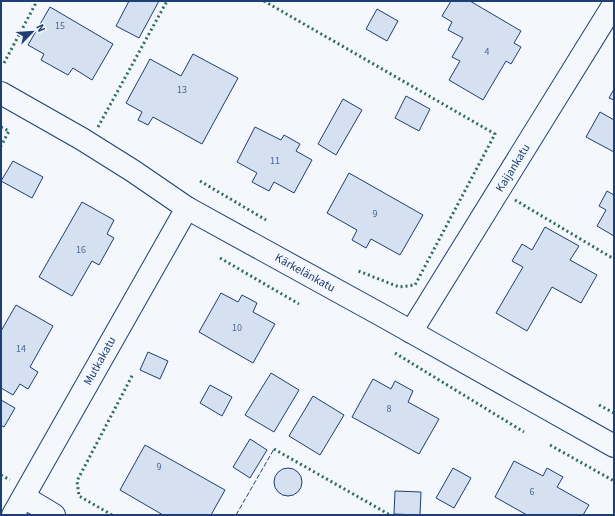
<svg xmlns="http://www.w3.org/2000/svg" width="615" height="516" font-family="'Source Sans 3',sans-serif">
	<rect width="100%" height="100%" fill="#f4f7fb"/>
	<g fill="#d5e0f0" stroke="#1d3f73">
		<polygon points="129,1 159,1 139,38 116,26"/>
		<polygon points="451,1 470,1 521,31 514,43 521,47 511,64 506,61 483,100 449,80 460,61 452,57 463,38 448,30 452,22 442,16"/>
		<polygon points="50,7 113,44 92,80 73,68 68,75 41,60 44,54 28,45"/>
		<polygon points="377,9 398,21 387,41 366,29"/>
		<polygon points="193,54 238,78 202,144 153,117 148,125 138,120 142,112 126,103 150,59 181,76"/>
		<polygon points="614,89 614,100 609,98"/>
		<polygon points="406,96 430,109 419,131 395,118"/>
		<polygon points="343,99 362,110 336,155 318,144"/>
		<polygon points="600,112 614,120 614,152 586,137"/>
		<polygon points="255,127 281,140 284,135 300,144 296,151 312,160 294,193 274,182 269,191 252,182 257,173 237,162"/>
		<polygon points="13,161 43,177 32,198 1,181"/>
		<polygon points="349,173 423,215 400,255 371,239 366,248 352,240 357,230 327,213"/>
		<polygon points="607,191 614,195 614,236 597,226 606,210 599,206"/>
		<polygon points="82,202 114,220 107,234 114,238 99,265 92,261 72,296 39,277"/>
		<polygon points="545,227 579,246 570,260 597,275 581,303 552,287 527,331 496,313 523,267 512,261 522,244 532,250"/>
		<polygon points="221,293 238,302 242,295 257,303 253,312 275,324 253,363 199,332"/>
		<polygon points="16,305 53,326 30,367 38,372 28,389 20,384 13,395 1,388 1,331"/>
		<polygon points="148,352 168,361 160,379 140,370"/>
		<polygon points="271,373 299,390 274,432 245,415"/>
		<polygon points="373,379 391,389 395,381 413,391 408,402 439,419 419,454 352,417"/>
		<polygon points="210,385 232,397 222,416 200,403"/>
		<polygon points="313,396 344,415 320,455 289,436"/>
		<polygon points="1,400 15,408 4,427 1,425"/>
		<polygon points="250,439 267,450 250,478 233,467"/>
		<polygon points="145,445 225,490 211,515 163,515 120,490"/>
		<polygon points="514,461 543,476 547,468 563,477 557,487 589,505 583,515 527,515 495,497"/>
		<polygon points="453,468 471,478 454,508 436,498"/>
		<circle cx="288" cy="482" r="14"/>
		<polygon points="395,491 421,492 420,515 394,514"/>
	</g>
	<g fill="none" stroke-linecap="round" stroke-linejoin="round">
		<defs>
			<g id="street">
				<polyline points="1,93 82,139 133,171 187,208 385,317 614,446"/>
				<polyline points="411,332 614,4"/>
				<polyline points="24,497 54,515"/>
				<polyline points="13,515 187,208"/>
			</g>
		</defs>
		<use href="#street" stroke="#1d3f73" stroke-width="24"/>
		<use href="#street" stroke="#f4f7fb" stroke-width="22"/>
		<g stroke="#2c6c60" stroke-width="3" stroke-dasharray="2 3" stroke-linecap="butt">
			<polyline points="264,1 495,134 415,285 399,287 356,270"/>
			<polyline points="4,63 37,1"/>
			<polyline points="1,127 9,131 1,146"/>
			<polyline points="98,127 167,1"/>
			<polyline points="200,181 266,220"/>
			<polyline points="515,200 614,259"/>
			<polyline points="220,258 299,304"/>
			<polyline points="395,353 524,432"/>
			<polyline points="599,405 614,413"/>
			<polyline points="550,445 614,481"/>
			<polyline points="274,449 390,515"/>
			<polyline points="1,475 10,480"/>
			<polyline points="112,515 79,496 77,481 133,374"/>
		</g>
		<polyline stroke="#1d3f73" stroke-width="1" stroke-dasharray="5 2" stroke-linecap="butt" points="236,515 274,449"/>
	</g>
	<g text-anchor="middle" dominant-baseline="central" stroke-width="3" stroke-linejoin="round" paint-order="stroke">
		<g font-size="10" fill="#4b6792">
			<text x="60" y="26">15</text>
			<text x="487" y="52">4</text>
			<text x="182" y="90">13</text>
			<text x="275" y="161">11</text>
			<text x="375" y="214">9</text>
			<text x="81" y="250">16</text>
			<text x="237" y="328">10</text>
			<text x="21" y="349">14</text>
			<text x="389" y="409">8</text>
			<text x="159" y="467">9</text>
			<text x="532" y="492">6</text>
		</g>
		<g font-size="12" fill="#1d3f73" stroke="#f4f7fb">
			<text transform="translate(513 168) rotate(-58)">Kaijankatu</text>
			<text transform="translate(305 273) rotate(29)">Kärkelänkatu</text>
			<text transform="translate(100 361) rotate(-61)">Mutkakatu</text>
		</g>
	</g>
	<rect width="615" height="516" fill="none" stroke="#1d3f73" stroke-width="4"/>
	<g transform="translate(32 32) rotate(65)" stroke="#f4f7fb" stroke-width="3" paint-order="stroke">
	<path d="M0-3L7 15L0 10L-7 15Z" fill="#1d3f73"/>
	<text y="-6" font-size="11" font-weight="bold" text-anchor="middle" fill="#1d3f73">N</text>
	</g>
</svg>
